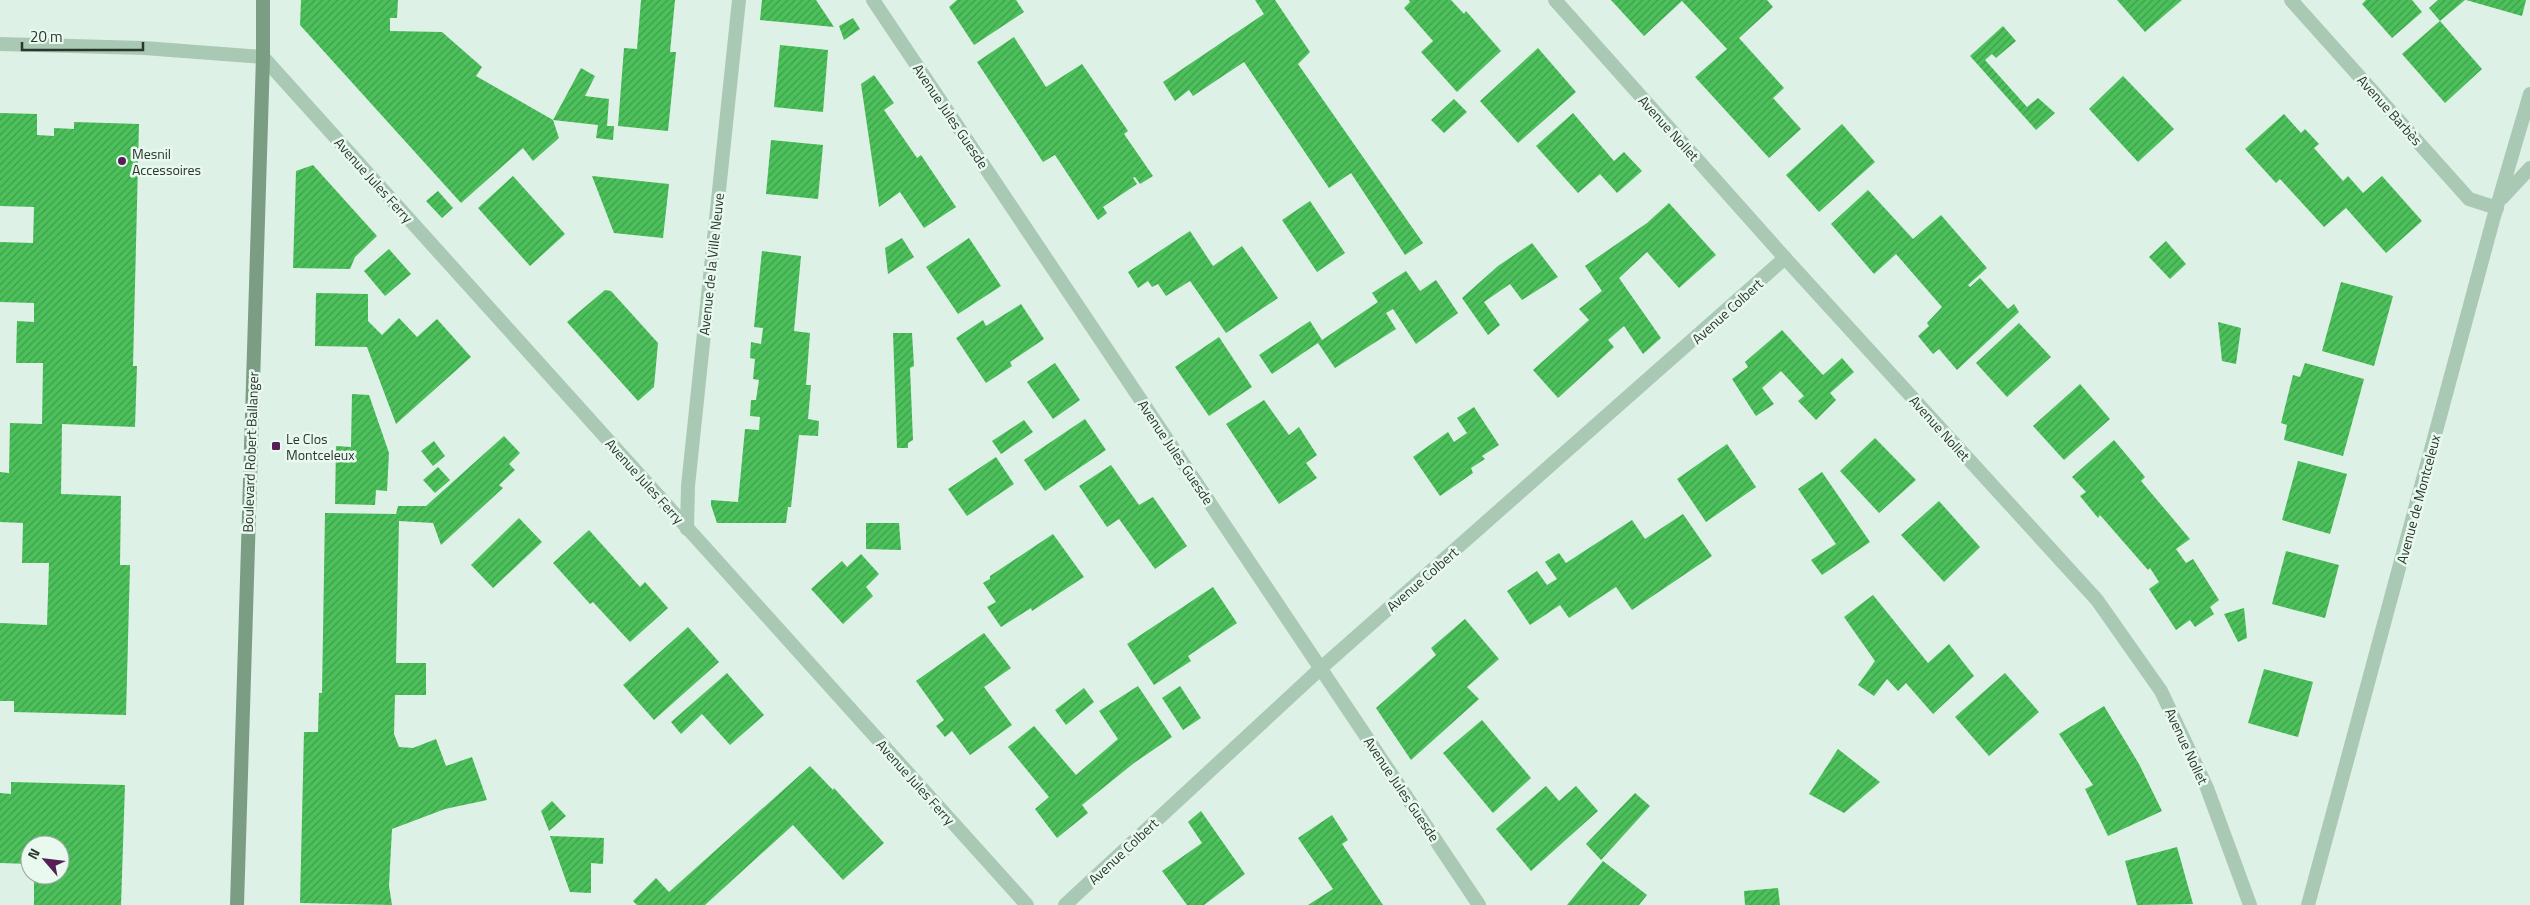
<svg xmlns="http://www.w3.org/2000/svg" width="2530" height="905" font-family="'Titillium Web',sans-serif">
	<defs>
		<pattern id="building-hatch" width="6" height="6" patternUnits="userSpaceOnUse" patternTransform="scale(1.25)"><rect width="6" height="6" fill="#4cc05b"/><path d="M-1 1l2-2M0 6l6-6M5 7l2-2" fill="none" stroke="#3f9d4b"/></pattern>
	</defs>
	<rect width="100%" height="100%" fill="#ddf1e6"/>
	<g fill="url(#building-hatch)">
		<polygon points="301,0 398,0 397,18 390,18 390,31 442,32 482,67 476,76 553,120 581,68 595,76 585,96 609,99 607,126 614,126 613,140 596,138 598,125 553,120 559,138 533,161 523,148 461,203 300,25"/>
		<polygon points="641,0 675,0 670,52 676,52 668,131 618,126 624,48 637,49"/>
		<polygon points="762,0 816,0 834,27 760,20"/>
		<polygon points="957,0 1016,0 1024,12 974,45 949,7"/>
		<polygon points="1255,0 1275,0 1310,52 1298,64 1423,243 1405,255 1351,173 1329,188 1244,62 1193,96 1189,90 1175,101 1163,82 1264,14"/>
		<polygon points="1409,0 1451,0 1464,14 1466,11 1501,51 1457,92 1421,52 1433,41 1404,8 1410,2"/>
		<polygon points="1611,0 1767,0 1773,7 1739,38 1784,88 1773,98 1801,129 1769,158 1695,77 1727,49 1682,1 1644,36"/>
		<polygon points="2117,0 2182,0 2145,32"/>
		<polygon points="2366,0 2412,0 2422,12 2392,38 2362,4"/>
		<polygon points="2438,0 2465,0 2440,21 2429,8"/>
		<polygon points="2466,0 2526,0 2522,16"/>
		<polygon points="853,18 860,29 844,40 839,26"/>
		<polygon points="2440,21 2482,69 2445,103 2402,54"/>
		<polygon points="2003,26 2016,41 1996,58 1992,54 1985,60 2027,107 2038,98 2055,113 2036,130 1970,56"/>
		<polygon points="1014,37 1046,87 1082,64 1128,131 1124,134 1153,176 1140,184 1135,177 1133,178 1137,184 1103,207 1107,213 1098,220 1055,155 1043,162 977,62"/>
		<polygon points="780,45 828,50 823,112 774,107"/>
		<polygon points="1538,48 1576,92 1518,143 1480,101"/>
		<polygon points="874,75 894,103 884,110 917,158 921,155 956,207 924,228 900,192 879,207 861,84"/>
		<polygon points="2123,76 2174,129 2138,162 2089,109"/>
		<polygon points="1454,99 1467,112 1444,133 1431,120"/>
		<polygon points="0,113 37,114 37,135 54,136 54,128 74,129 74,122 139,124 133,366 137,366 135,427 62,424 61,494 121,496 120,565 130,565 126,715 14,712 14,701 0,701 0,623 47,625 49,563 22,563 23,523 0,522 0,472 9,473 10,423 42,424 43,363 16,363 17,321 34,322 34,303 0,302 0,242 33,243 34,207 0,206"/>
		<polygon points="1573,113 1614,161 1624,152 1642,171 1617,193 1600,174 1578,193 1536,146"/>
		<polygon points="2284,114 2301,133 2305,129 2319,144 2314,148 2343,181 2348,176 2363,193 2382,176 2422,221 2386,253 2346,208 2324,227 2280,179 2276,183 2245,149"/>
		<polygon points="1842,124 1875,162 1819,212 1786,175"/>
		<polygon points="771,140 823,145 818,199 766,194"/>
		<polygon points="313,165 377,236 355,257 350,269 293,268 296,171"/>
		<polygon points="513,176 565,234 530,266 478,208"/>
		<polygon points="592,176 669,184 663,238 614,233"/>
		<polygon points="1868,190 1913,239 1941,215 1987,268 1968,285 1970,287 1980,278 2008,309 2014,304 2019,312 1957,370 1939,349 1933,354 1918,336 1929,326 1927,323 1942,307 1896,254 1874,274 1831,224"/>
		<polygon points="438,191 453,208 442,218 426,201"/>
		<polygon points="1310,201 1345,253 1317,272 1282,220"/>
		<polygon points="1669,203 1716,255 1679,288 1647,252 1619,278 1661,338 1643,354 1624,326 1608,340 1614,347 1558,398 1533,370 1589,320 1579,309 1602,291 1585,266 1647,223"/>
		<polygon points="1190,231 1213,266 1242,246 1278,298 1226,333 1190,281 1166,296 1158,284 1152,287 1148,281 1138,288 1128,272"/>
		<polygon points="902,238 914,257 888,274 885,248"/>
		<polygon points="969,238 1001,286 958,314 926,267"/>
		<polygon points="2166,241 2186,264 2170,279 2149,257"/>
		<polygon points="1532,243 1558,277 1522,300 1510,284 1484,302 1500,325 1488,335 1462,298 1498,266"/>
		<polygon points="389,249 411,274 385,296 364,271"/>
		<polygon points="762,251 801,256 794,331 810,333 806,385 811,385 808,419 819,421 818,436 799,435 791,507 788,507 786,523 717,523 711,505 711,500 738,502 745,429 759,430 760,417 750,416 751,400 756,400 759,380 753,379 755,359 750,358 751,342 761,344 763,328 754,327"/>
		<polygon points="1406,271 1420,291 1436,280 1458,313 1416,344 1393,309 1386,313 1396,329 1335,368 1318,343 1272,374 1259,355 1310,321 1322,340 1378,302 1372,293"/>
		<polygon points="2341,282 2393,296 2374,366 2322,351"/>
		<polygon points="605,290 611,291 658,343 654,387 638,401 567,322"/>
		<polygon points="316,293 368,294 368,321 382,335 399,318 417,337 437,319 471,357 396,424 367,347 315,346"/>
		<polygon points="1021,304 1044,339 1010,362 1012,366 986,383 956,338 983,320 986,326"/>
		<polygon points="2218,322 2241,328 2236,364 2222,361"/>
		<polygon points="2019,323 2051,357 2007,397 1976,363"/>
		<polygon points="1782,330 1823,375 1842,358 1854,372 1830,393 1836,400 1816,420 1798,401 1804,396 1781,371 1762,388 1774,404 1756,416 1732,379 1748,367 1745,362"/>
		<polygon points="893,333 912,333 914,366 910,368 913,440 908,443 908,448 897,448"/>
		<polygon points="1219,337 1252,387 1209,416 1175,367"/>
		<polygon points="1055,363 1080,400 1053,419 1027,382"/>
		<polygon points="2305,363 2364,379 2343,456 2284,440 2287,425 2281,423 2293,375 2300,377"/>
		<polygon points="2080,384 2110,419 2064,460 2033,426"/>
		<polygon points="352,394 369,395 389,453 387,491 376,490 375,505 335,504 336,446 351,447"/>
		<polygon points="1264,400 1289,435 1299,427 1317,455 1306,463 1317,478 1279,504 1226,424"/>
		<polygon points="1474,407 1499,445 1482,456 1485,459 1471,468 1473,473 1440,496 1413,457 1448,432 1454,442 1467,433 1457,418"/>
		<polygon points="1085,419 1106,450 1045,491 1024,460"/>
		<polygon points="1024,420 1033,432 1001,454 992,441"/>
		<polygon points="504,436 520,453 509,464 515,470 499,485 503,488 441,545 433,523 399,521 396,663 426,663 426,695 395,695 394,734 399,747 413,748 436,739 446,766 472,757 487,800 445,809 392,829 389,886 392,905 300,903 304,732 318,732 319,693 322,693 325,513 396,514 398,506 426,506"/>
		<polygon points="1875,438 1916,480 1879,513 1840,471"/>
		<polygon points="2114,440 2145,477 2141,481 2190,539 2176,549 2186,563 2193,559 2219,600 2210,607 2214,614 2195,627 2190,620 2176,630 2149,589 2159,582 2150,568 2148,570 2100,515 2098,518 2080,496 2086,492 2072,477"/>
		<polygon points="434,441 445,456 433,466 421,451"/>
		<polygon points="1727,444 1756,487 1706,522 1677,479"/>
		<polygon points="996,457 1014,484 967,516 948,489"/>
		<polygon points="2298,461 2347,474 2330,534 2282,520"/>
		<polygon points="1111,465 1139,505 1153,497 1187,546 1155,569 1119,519 1107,527 1079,486"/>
		<polygon points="438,467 450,480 435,493 423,480"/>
		<polygon points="1822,472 1870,542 1822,575 1811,560 1836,544 1798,489"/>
		<polygon points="1939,501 1980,547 1944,582 1901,535"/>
		<polygon points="1683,514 1712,556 1632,610 1616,587 1569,618 1560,605 1530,625 1507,591 1537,571 1547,585 1557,579 1545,562 1559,553 1566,563 1632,520 1645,539"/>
		<polygon points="519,518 542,542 493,588 471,565"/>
		<polygon points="866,523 899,523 901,550 866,549"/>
		<polygon points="589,530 640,587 645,582 668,608 630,642 593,602 590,604 553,563"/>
		<polygon points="1053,534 1084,577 1032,611 1031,608 1001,627 987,607 996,602 983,583 990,579 990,576"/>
		<polygon points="2286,551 2339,565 2325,618 2272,604"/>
		<polygon points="861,554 879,574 866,587 873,596 843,624 811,589 842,561 847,567"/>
		<polygon points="1213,587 1237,623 1188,656 1191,661 1154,685 1127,644"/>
		<polygon points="1873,595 1928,663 1949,644 1974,676 1933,714 1906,683 1898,691 1887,679 1874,696 1858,685 1875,661 1844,617"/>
		<polygon points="2244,608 2247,638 2238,642 2224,614"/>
		<polygon points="1465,619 1499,659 1467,687 1479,699 1411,760 1376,708 1436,655 1431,648"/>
		<polygon points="688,627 719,662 654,720 623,685"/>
		<polygon points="984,633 1011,668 984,687 1012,725 970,755 952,731 945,737 936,726 944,720 916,681"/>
		<polygon points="2264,669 2313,682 2298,737 2248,723"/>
		<polygon points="727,673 764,715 730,745 702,714 681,734 671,722"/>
		<polygon points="2005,673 2039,712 1989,756 1955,717"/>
		<polygon points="1138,686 1172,737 1134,763 1082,805 1088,813 1057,838 1035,809 1049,797 1008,747 1034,726 1076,775 1118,739 1099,711"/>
		<polygon points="1180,686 1201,718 1183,730 1162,698"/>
		<polygon points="1084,688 1094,702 1066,725 1055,710"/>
		<polygon points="2104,706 2139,764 2162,811 2108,836 2085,789 2093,785 2059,734"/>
		<polygon points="1482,720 1531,778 1493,813 1443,753"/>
		<polygon points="1838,749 1880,782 1844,813 1809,794"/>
		<polygon points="810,766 833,790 834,788 884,843 843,880 793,825 705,905 637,905 633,901 656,878 669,892"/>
		<polygon points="11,782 125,785 121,905 34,905 34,875 60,875 60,845 30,845 30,864 0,863 0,793 11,794"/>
		<polygon points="1546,786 1559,801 1576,786 1598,811 1531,871 1496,829"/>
		<polygon points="1635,793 1650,806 1601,860 1586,844"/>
		<polygon points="552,801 566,816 549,831 541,811"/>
		<polygon points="1201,811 1245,874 1204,905 1187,905 1162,871 1202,843 1188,822"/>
		<polygon points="1332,815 1348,840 1342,844 1383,905 1308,905 1333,889 1298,838"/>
		<polygon points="550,836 604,838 603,864 591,863 591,893 570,892"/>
		<polygon points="2177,847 2193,904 2137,905 2125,861"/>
		<polygon points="1603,861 1647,895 1639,905 1567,905"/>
		<polygon points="1778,888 1780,905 1745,905 1744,891"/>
	</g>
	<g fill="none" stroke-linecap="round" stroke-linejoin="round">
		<g stroke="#aac9b4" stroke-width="14">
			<polyline points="873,0 1479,905"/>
			<polyline points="1555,0 1785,258 2097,600 2161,691 2207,788 2250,905"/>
			<polyline points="2291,0 2469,199 2497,208"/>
			<polyline points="263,57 1027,905"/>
			<polyline points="2502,198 2530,168"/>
			<polyline points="687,529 688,486 739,0"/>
			<polyline points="1065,905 1321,668 1785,258"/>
			<polyline points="2308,905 2493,220 2530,94"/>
		</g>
		<polyline stroke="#aac9b4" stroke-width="14" points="0,44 144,48 263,57"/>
		<polyline stroke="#7b9d83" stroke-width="14" points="237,905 263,57 263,0"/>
	</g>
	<g fill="#542056" stroke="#eaf9f0" stroke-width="2">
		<circle cx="122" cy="161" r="5"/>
		<rect x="271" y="441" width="10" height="10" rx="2.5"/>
	</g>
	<g text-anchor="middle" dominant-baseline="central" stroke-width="5" stroke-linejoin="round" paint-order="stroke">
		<g font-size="14" fill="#29372c" stroke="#eaf9f0">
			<text transform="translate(2390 110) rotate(48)">Avenue Barbès</text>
			<text transform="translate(951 116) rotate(56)">Avenue Jules Guesde</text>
			<text transform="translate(1669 128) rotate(48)">Avenue Nollet</text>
			<text transform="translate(374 180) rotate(48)">Avenue Jules Ferry</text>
			<text transform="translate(711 264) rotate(-84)">Avenue de la Ville Neuve</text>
			<text transform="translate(1727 311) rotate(-42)">Avenue Colbert</text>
			<text transform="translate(1940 428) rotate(48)">Avenue Nollet</text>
			<text transform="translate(250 452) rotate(-88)">Boulevard Robert Ballanger</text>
			<text transform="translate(1176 452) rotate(56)">Avenue Jules Guesde</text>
			<text transform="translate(645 481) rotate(48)">Avenue Jules Ferry</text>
			<text transform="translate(2418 499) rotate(-75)">Avenue de Montceleux</text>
			<text transform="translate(1422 579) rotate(-41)">Avenue Colbert</text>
			<text transform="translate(2187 746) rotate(65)">Avenue Nollet</text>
			<text transform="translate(916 782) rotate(48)">Avenue Jules Ferry</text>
			<text transform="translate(1402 789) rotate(56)">Avenue Jules Guesde</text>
			<text transform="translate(1123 851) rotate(-43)">Avenue Colbert</text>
		</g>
		<g font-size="14" fill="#29372c" stroke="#eaf9f0" text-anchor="start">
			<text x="132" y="153">Mesnil<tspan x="132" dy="16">Accessoires</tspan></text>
			<text x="286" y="438">Le Clos<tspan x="286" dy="16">Montceleux</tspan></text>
		</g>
	</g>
	<g transform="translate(45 860) rotate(298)"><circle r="24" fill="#eaf9f0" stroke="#9daba2"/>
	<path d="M0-4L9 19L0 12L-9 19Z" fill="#542056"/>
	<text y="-8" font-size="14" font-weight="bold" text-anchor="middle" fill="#29372c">N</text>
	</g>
	<path d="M22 42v8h121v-8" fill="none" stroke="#29372c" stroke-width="2.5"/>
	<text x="30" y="42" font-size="15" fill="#29372c" stroke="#eaf9f0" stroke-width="4" paint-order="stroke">20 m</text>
</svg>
